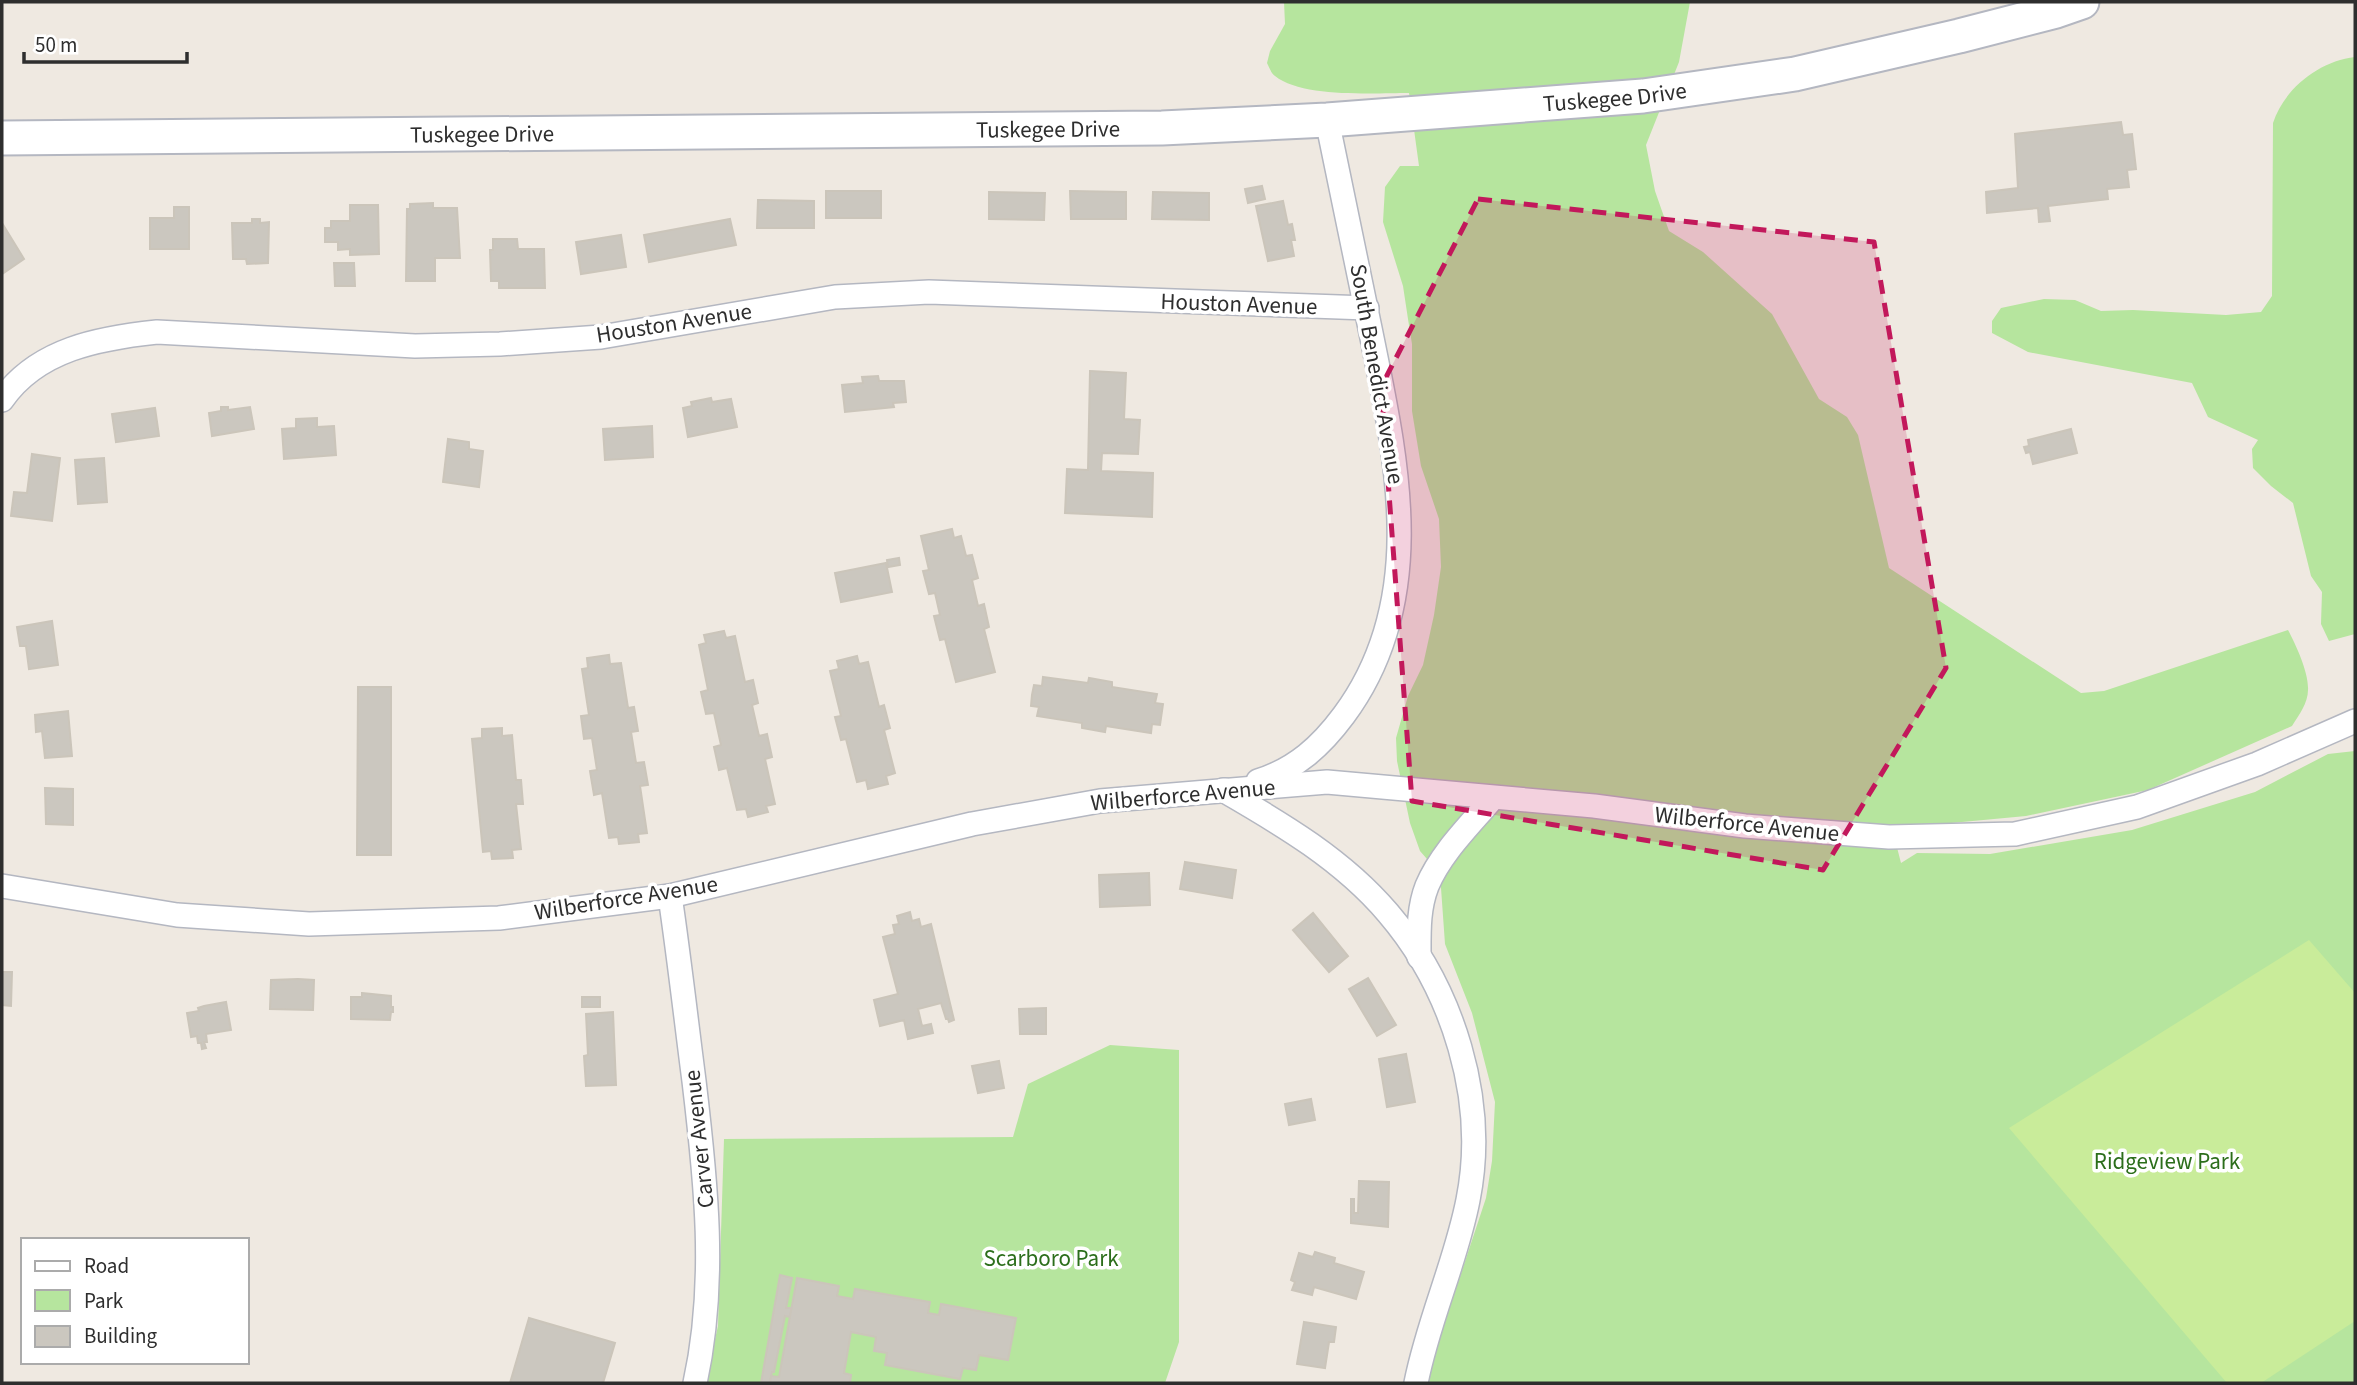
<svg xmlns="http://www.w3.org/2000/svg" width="2357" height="1385" font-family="'Source Sans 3',sans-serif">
	<rect width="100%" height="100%" fill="#efe9e1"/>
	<g fill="#b6e59e">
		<path d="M1284,2H1690L1679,62L1646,145L1655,191L1669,231L1703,252L1772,314L1819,399L1847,417L1858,435L1889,568L2081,693L2104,691L2288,630C2296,645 2309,673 2308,690C2308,703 2299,715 2292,726L2148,790L2026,816L1930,825L1891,824L1901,863L1917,853L1990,854L2132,830L2255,792L2328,754L2355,751V1383H1429L1433,1358L1486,1198L1492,1161L1495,1102L1472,1013L1445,944L1440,874L1420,851L1410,823L1397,761L1396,738L1408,696L1423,665L1434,615L1441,567L1439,519L1421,466L1412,411V344L1408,319L1403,286L1383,222L1385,187L1400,166H1419L1409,93C1375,93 1302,98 1275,76C1271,73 1269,67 1267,63L1270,51L1285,24Z"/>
		<path d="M2355,57V634L2329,641L2321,624L2322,592L2311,576L2293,503L2271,486L2253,468L2252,449L2258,440L2208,417L2192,383L2028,352L1992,333V321L2001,308L2044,299L2075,300L2101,311L2133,310L2226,315L2261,312L2272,296L2273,123C2284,89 2319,61 2355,57Z"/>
		<polygon points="1110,1045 1179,1050 1179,1342 1165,1383 705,1383 718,1326 724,1139 1013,1137 1028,1084"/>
	</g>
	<polygon fill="#c9ec9a" points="2309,940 2355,993 2355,1321 2261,1383 2227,1383 2009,1128"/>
	<g fill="#cbc7bf" stroke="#cbc5ba" stroke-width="2">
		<polygon points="2121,122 2123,135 2132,134 2136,169 2127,170 2129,187 2107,189 2108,199 2048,206 2050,221 2039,222 2038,208 1987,213 1986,192 2018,188 2015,134"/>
		<polygon points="1262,186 1265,199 1248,203 1245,189"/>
		<rect x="826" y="191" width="55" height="27"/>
		<polygon points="1070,191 1126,192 1126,219 1071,219"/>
		<polygon points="989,192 1045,193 1044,220 989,219"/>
		<polygon points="1153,192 1209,193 1209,220 1152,219"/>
		<polygon points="758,200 814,201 814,228 757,228"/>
		<polygon points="1283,201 1288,225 1292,224 1295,240 1291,240 1294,256 1268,261 1256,206"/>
		<polygon points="433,203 433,208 457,208 460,258 435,258 435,281 406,281 407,209 410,209 410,204"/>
		<polygon points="350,205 378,205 379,254 350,255 350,249 338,250 338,242 325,242 325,228 331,228 331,221 350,221"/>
		<polygon points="174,207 189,207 189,249 150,249 150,218 174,218"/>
		<polygon points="252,219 260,219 260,223 269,222 268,263 247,264 246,259 233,259 232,223 252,223"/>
		<polygon points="730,219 736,245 649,262 644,235"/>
		<polygon points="2,223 24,259 2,274"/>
		<polygon points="621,235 626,267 581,274 576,242"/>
		<polygon points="493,239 517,239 518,249 544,249 545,288 499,288 499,281 491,281 490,250 493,250"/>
		<polygon points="334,263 354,263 355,286 335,286"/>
		<polygon points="1090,371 1126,373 1124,419 1140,420 1138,454 1102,453 1101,471 1153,473 1152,517 1065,513 1067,469 1088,470"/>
		<polygon points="878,376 879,381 904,381 906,402 893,403 894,407 845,412 842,385 863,383 862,377"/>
		<polygon points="711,398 712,402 731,399 737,427 688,437 683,408 692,406 691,402"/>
		<polygon points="221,407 228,407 228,410 250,407 254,429 212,436 209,413 221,411"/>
		<polygon points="155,408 159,436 116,442 112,414"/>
		<polygon points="317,418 317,427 334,426 336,455 284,459 282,429 296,428 296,419"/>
		<polygon points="652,426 653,457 605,460 603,429"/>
		<polygon points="2071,429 2077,453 2033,464 2030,452 2026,453 2024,447 2029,446 2028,440"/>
		<polygon points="448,439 469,442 469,449 483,451 479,487 443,482"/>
		<polygon points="32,454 60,458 52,521 11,516 14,492 27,493"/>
		<polygon points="104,458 107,502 78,504 75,460"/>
		<polygon points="952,529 954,538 961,536 966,556 972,555 978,578 972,580 978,606 984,604 989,627 984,629 995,672 956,682 945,639 940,640 934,616 940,615 935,593 929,594 923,571 929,570 921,536"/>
		<polygon points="899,558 900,565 888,567 887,560"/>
		<polygon points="886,563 892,592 841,602 835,573"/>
		<polygon points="52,621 58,665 29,669 26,646 20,646 17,627"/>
		<polygon points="724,631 726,638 735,636 745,682 753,680 758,703 752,705 759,736 767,734 772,757 765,759 775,804 766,806 768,812 748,817 746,809 737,810 727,768 719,770 714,747 721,745 714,713 706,714 701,692 708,690 699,645 706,643 704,635"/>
		<polygon points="609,655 610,664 621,663 628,708 634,707 638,731 631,732 636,763 644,762 648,785 640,786 647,833 638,834 639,842 619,844 618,837 609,838 602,793 594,795 590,771 597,770 592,738 584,739 581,716 589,715 582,669 588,668 587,658"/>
		<polygon points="857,656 859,664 868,662 879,707 884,705 890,728 884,730 895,773 886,776 888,784 868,789 866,780 857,782 846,739 841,740 835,717 841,716 830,671 839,669 837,661"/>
		<polygon points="1043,677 1088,683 1089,678 1112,682 1112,687 1157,694 1155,703 1163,704 1160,725 1152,724 1151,733 1106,726 1105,732 1082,728 1082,723 1037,716 1039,707 1031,706 1032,695 1034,685 1042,686"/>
		<polygon points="358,687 391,687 391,855 357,855"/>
		<polygon points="68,711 72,756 45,758 42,731 36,732 35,715"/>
		<polygon points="502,728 502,736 512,735 516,780 521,780 523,804 516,804 521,849 512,850 513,858 492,859 491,851 483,852 472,739 482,738 482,729"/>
		<polygon points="45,788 73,789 73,825 46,824"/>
		<polygon points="1185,862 1236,870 1232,898 1180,889"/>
		<polygon points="1149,873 1150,905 1100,907 1099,875"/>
		<polygon points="910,912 912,921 919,919 921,927 931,924 954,1020 949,1022 948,1019 946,1019 941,1003 918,1009 922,1026 931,1024 933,1033 908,1039 904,1020 880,1026 874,1000 898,994 883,937 895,934 893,925 899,924 897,916"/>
		<polygon points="1313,913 1348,956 1329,972 1293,930"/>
		<polygon points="2,972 12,972 11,1006 2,1005"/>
		<polygon points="1368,978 1396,1025 1377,1036 1349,989"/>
		<polygon points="298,979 314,980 313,1010 270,1009 271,980"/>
		<polygon points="362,993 391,996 391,1007 393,1007 393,1012 391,1012 390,1020 351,1019 351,997 362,997"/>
		<rect x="582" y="997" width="18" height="10"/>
		<polygon points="226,1002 231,1030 206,1034 207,1042 204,1042 206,1048 202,1049 201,1043 198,1043 197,1036 191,1037 187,1013 199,1011 198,1008 204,1006"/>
		<polygon points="1046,1008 1046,1034 1020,1034 1019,1009"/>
		<polygon points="613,1012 616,1085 586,1086 584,1056 588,1055 586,1014"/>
		<polygon points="1406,1054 1415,1102 1387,1107 1379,1059"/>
		<polygon points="999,1061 1004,1088 978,1093 972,1066"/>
		<polygon points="1311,1099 1315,1120 1289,1125 1285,1104"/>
		<polygon points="1359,1181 1389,1182 1388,1227 1351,1223 1351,1199 1354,1199 1354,1213 1358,1213"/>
		<polygon points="1315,1252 1335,1258 1334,1263 1364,1272 1356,1299 1314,1287 1312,1295 1292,1290 1295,1282 1291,1280 1299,1253 1313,1257"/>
		<polygon points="780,1275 792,1278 786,1308 792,1308 790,1317 785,1316 774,1372 772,1372 770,1383 761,1383"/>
		<polygon points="797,1278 839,1286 837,1296 853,1299 855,1289 930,1302 928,1313 939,1315 941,1304 1016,1318 1008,1360 979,1355 976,1370 963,1368 960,1379 885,1365 887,1353 874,1351 876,1337 851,1332 844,1373 851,1375 850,1383 770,1383 771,1376 779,1377"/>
		<polygon points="529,1318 615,1343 603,1383 510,1383"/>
		<polygon points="1304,1322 1336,1327 1334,1342 1329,1342 1325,1368 1297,1364"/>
	</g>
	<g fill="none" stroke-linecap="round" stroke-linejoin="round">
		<defs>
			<g id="street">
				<path d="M2,400C37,349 100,338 157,332L415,346L500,344L601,337L835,297L929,292L1367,308"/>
				<path d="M1258,781C1296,769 1321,746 1344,715C1429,600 1397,461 1371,333C1357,262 1342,191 1327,120"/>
				<path d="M1225,790H1223C1282,824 1343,860 1388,913C1453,989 1488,1100 1468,1200C1456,1262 1428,1321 1416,1383"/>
				<polyline points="2,886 177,915 309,924 499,918 670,896 972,824 1100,801 1327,782 1594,806 1745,826 1889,837 2015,834 2137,807 2257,764 2355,721"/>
				<path d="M670,896C679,957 686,1019 694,1081C706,1181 717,1283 695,1383"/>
				<path d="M1419,957C1419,933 1418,909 1427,886C1441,853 1469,826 1492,799"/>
			</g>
			<g id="secondary">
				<path id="s1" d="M2,138L1162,128L1327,120L1643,96L1795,74L1959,36L2056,11L2082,2"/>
			</g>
		</defs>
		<use href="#street" stroke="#b4b7c1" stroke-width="26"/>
		<use href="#secondary" stroke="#b4b7c1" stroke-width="37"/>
		<use href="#street" stroke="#fff" stroke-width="23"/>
		<use href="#secondary" stroke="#fff" stroke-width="33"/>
	</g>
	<path fill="#c2185b" fill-opacity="0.2" stroke="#c2185b" stroke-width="5" stroke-dasharray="14 9" stroke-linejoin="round" d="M1478,199L1874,242L1946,668L1823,870L1412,801L1381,387Z"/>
	<g text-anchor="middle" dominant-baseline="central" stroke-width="7" stroke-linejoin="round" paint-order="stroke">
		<g font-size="23" fill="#2e2e2e" stroke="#fff">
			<text stroke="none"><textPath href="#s1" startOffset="1614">Tuskegee Drive</textPath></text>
			<text stroke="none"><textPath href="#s1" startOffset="1046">Tuskegee Drive</textPath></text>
			<text stroke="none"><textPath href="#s1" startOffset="480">Tuskegee Drive</textPath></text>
			<text transform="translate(1239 304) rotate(2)">Houston Avenue</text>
			<text transform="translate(674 323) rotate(-9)">Houston Avenue</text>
			<text transform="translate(1377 374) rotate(80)">South Benedict Avenue</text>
			<text transform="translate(1183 795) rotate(-5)">Wilberforce Avenue</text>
			<text transform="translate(1747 824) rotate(6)">Wilberforce Avenue</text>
			<text transform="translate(626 898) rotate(-9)">Wilberforce Avenue</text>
			<text transform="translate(699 1139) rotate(-96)">Carver Avenue</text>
		</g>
		<g font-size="23" fill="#2c6e1b" stroke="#fff">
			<text x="2167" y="1161">Ridgeview Park</text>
			<text x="1051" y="1258">Scarboro Park</text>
		</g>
	</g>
	<rect width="2357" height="1385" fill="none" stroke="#2e2e2e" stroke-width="7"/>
	<rect x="21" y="1238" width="228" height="126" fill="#ffffff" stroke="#ababab" stroke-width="2"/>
	<rect x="35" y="1261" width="35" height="10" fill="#ffffff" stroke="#ababab" stroke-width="2"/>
	<text x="84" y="1273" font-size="21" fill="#2e2e2e">Road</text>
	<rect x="35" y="1290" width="35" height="21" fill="#b6e59e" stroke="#ababab" stroke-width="2"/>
	<text x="84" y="1308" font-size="21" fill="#2e2e2e">Park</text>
	<rect x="35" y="1326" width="35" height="21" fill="#cbc7bf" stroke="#ababab" stroke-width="2"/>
	<text x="84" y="1343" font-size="21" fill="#2e2e2e">Building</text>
	<path d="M24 52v10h163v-10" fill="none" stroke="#2e2e2e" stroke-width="3.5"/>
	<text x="35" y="52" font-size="21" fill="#2e2e2e" stroke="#ffffff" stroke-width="5" paint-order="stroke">50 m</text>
</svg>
